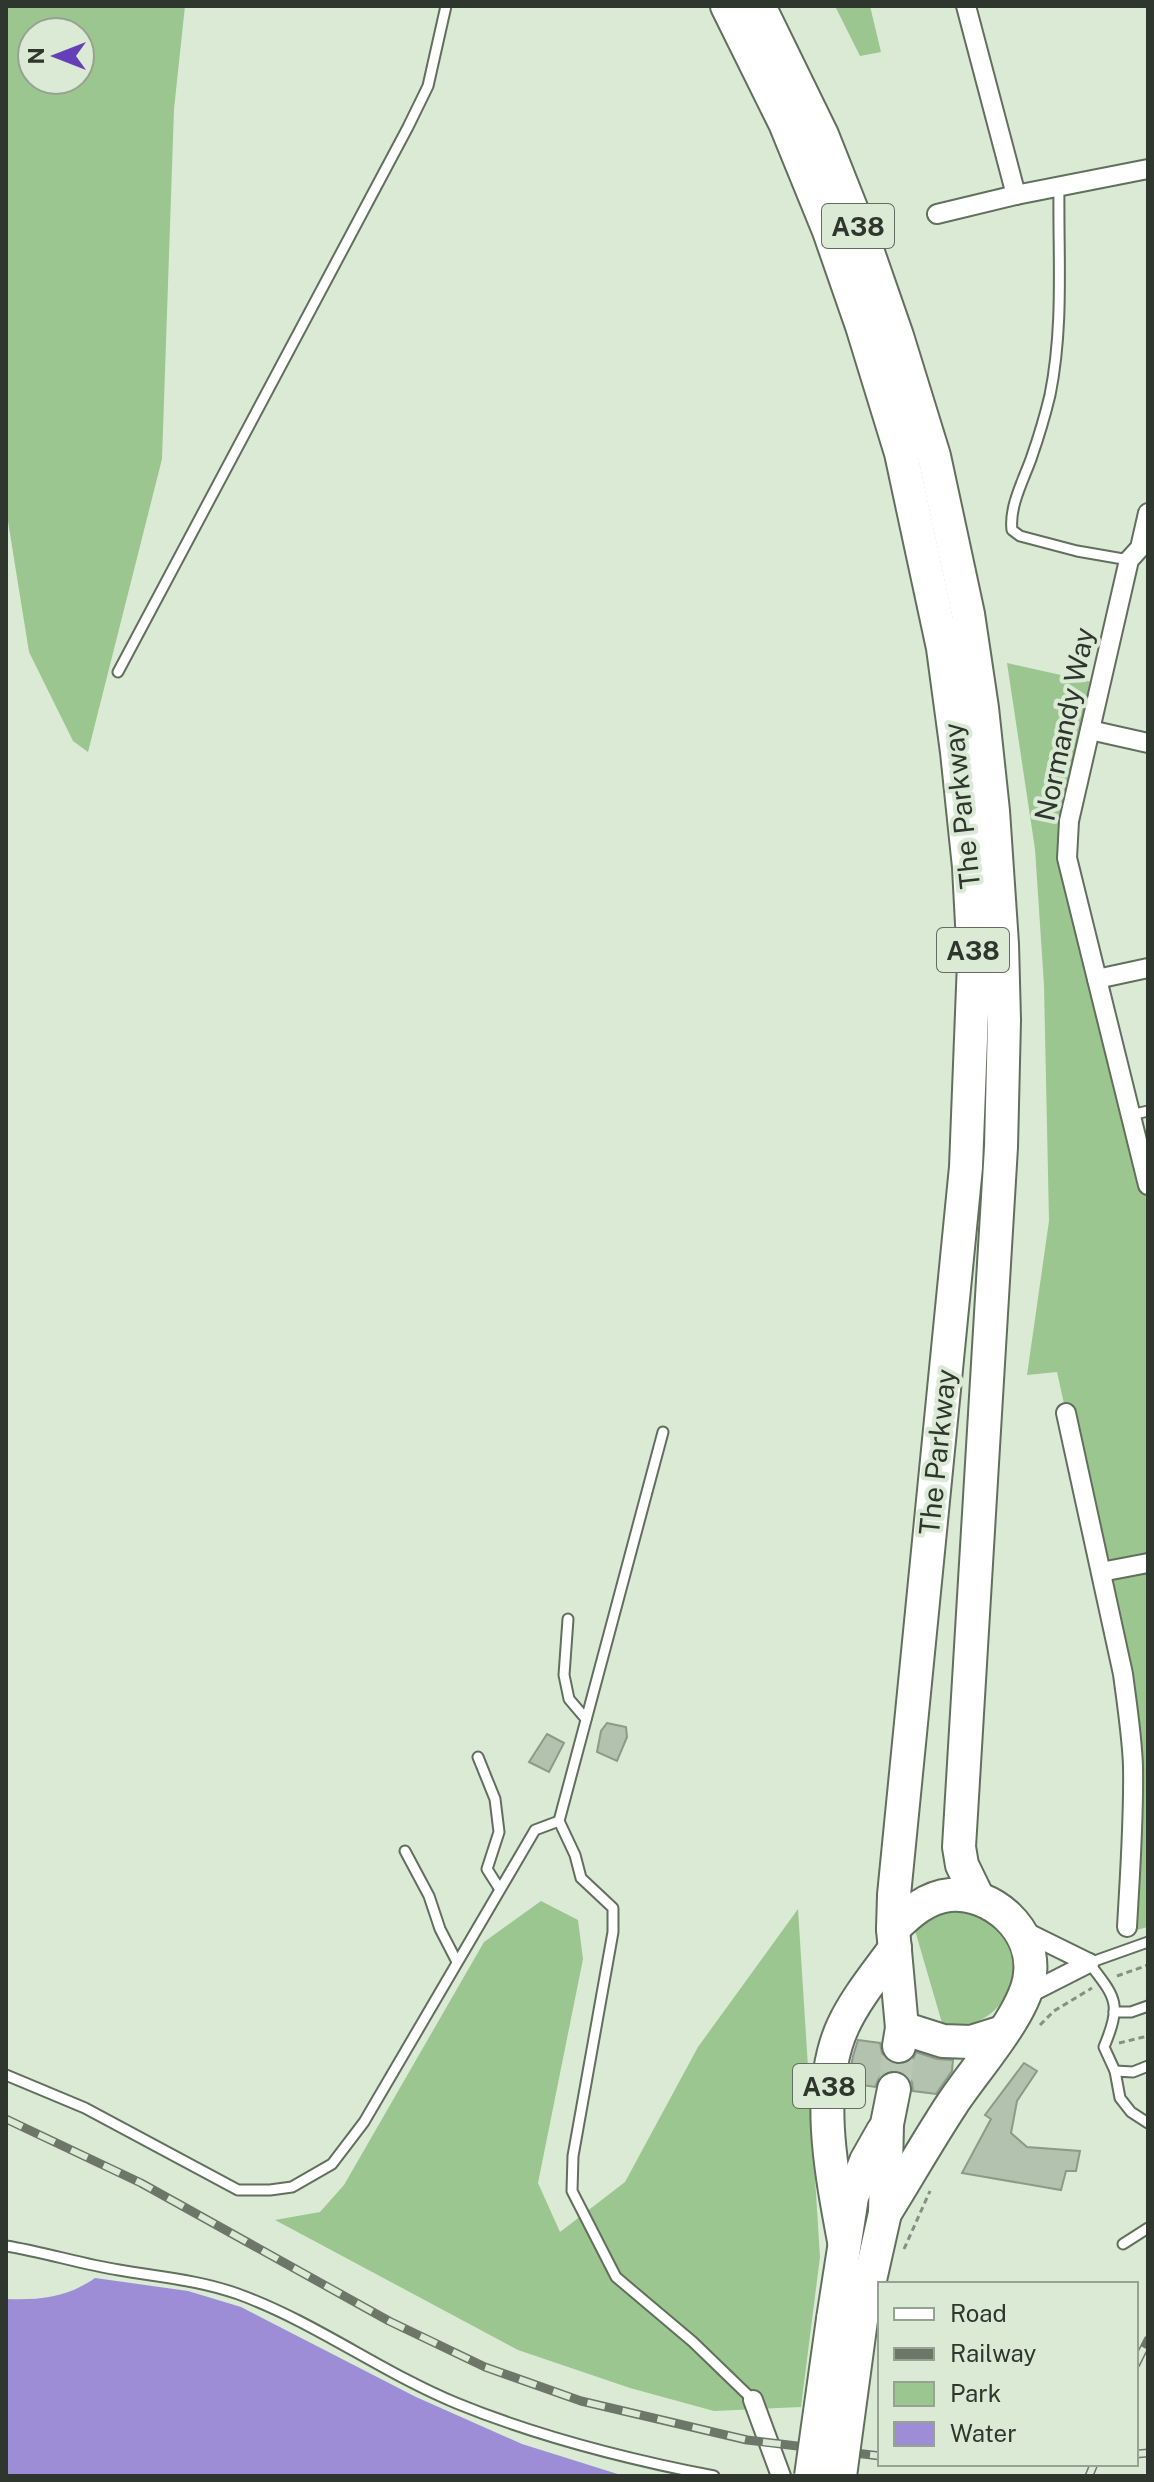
<svg xmlns="http://www.w3.org/2000/svg" width="1154" height="2482" font-family="'Public Sans',sans-serif">
	<rect width="100%" height="100%" fill="#daead5"/>
	<g fill="#9cc68f" fill-rule="evenodd">
		<path d="M6,6H185L174,109L162,459L88,752L73,741L29,652L6,509ZM80,32V80H32V32Z"/>
		<polygon points="835,6 870,6 881,52 860,56"/>
		<polygon points="1007,663 1101,684 1067,858 1148,1185 1148,1927 1125,1933 1133,1764 1101,1572 1057,1372 1027,1375 1049,1221 1044,985 1035,849"/>
		<polygon points="541,1901 578,1920 583,1959 538,2183 560,2232 625,2182 698,2047 798,1909 820,2257 801,2407 714,2411 630,2388 518,2350 275,2220 320,2212 344,2185 484,1942"/>
		<path d="M948,1909C954,1909 962,1908 967,1909C973,1911 978,1915 983,1918C988,1921 995,1924 1000,1928C1029,1955 1012,2007 978,2021C966,2026 954,2025 942,2023L914,1927Z"/>
	</g>
	<path fill="#9c8dd6" d="M95,2278L188,2291L241,2307L416,2397L522,2444L624,2476H6V2299C41,2300 66,2298 95,2278Z"/>
	<g fill="#b3c2ae" stroke="#8c9a87" stroke-width="2">
		<polygon points="607,1723 626,1727 627,1737 617,1761 597,1752 601,1731"/>
		<polygon points="547,1734 564,1743 549,1772 529,1762"/>
		<polygon points="858,2040 880,2043 882,2053 886,2060 895,2065 906,2063 913,2059 916,2052 937,2059 953,2060 952,2071 936,2094 913,2091 912,2082 907,2075 897,2070 887,2071 880,2076 875,2087 848,2083 853,2056"/>
		<polygon points="1024,2063 1037,2071 1017,2101 1011,2133 1027,2147 1080,2151 1076,2171 1066,2171 1061,2190 962,2173 991,2119 985,2115"/>
	</g>
	<g fill="none" stroke-linecap="round" stroke-linejoin="round">
		<polyline stroke="#b8c6b4" stroke-width="32" stroke-dasharray="32 16" stroke-linecap="butt" points="894,2089 899,2046"/>
		<defs>
			<g id="lane">
				<path d="M1059,186C1058,256 1064,326 1050,395C1045,416 1038,439 1031,459C1023,481 1009,507 1012,530L1020,536L1077,551L1129,560"/>
				<polyline points="118,672 408,127 428,86 446,6"/>
				<polyline points="1131,1115 1148,1111"/>
				<polyline points="568,1619 564,1675 569,1699 586,1719"/>
				<polyline points="478,1757 495,1799 499,1832 487,1869 499,1888"/>
				<polyline points="559,1821 575,1855 581,1878 613,1908 613,1932 573,2156 572,2191 616,2277 693,2342 753,2400"/>
				<polyline points="405,1851 429,1896 440,1929 456,1960"/>
				<path d="M1148,1942L1089,1963C1116,1998 1122,2003 1104,2047L1115,2071L1120,2098L1131,2112L1148,2123"/>
				<polyline points="1114,2012 1131,2012 1148,2006"/>
				<polyline points="1115,2071 1133,2072 1148,2066"/>
				<polyline points="6,2075 85,2108 238,2190 270,2190 292,2187 332,2164 364,2122 535,1830 559,1821 663,1432"/>
				<polyline points="1123,2244 1148,2228"/>
				<path d="M6,2246C44,2252 81,2264 119,2270C159,2277 199,2280 238,2294C315,2322 381,2372 456,2403C539,2437 626,2459 714,2476"/>
			</g>
			<g id="street">
				<polyline points="966,6 1016,195"/>
				<polyline points="937,214 1016,195 1148,169"/>
				<polyline points="1148,513 1140,548 1129,560 1069,821 1067,858 1148,1185"/>
				<polyline points="1090,730 1148,743"/>
				<polyline points="1097,979 1148,968"/>
				<path d="M1066,1413L1123,1674C1127,1705 1132,1736 1133,1766C1134,1820 1130,1873 1127,1927"/>
				<polyline points="1101,1572 1148,1563"/>
				<polyline points="1020,1929 1089,1963"/>
				<polyline points="1026,1995 1089,1963"/>
				<polyline points="753,2400 781,2476"/>
			</g>
			<g id="highway">
				<polyline points="727,6 785,123 829,231 862,326 901,453 943,648 957,752 969,867 974,962 966,1167 894,1895 893,1929 902,2028 899,2046"/>
				<polyline points="759,6 822,135 864,241 897,336 934,456 968,614 982,708 993,811 1002,944 1004,1020 1001,1147 959,1847 962,1865 978,1898"/>
				<polyline points="902,2028 943,2041 971,2042 1003,2032"/>
				<path d="M885,2213C908,2176 929,2139 952,2104C974,2070 1027,2012 1030,1974C1035,1930 993,1892 950,1895C927,1897 909,1913 893,1929"/>
				<path d="M844,2241C832,2176 814,2089 843,2026C856,1998 877,1973 895,1948"/>
				<polyline points="833,2319 852,2197 866,2161 883,2131"/>
				<polyline points="861,2320 885,2213 887,2124 894,2089"/>
			</g>
		</defs>
		<use href="#lane" stroke="#616f5d" stroke-width="13"/>
		<use href="#street" stroke="#616f5d" stroke-width="22"/>
		<use href="#highway" stroke="#616f5d" stroke-width="36"/>
		<g stroke="#849081" stroke-width="3" stroke-dasharray="6 4" stroke-linecap="butt">
			<polyline points="1117,1976 1148,1965"/>
			<polyline points="1040,2025 1054,2011 1092,1988"/>
			<polyline points="1119,2043 1148,2036"/>
			<polyline points="904,2249 930,2191"/>
		</g>
		<use href="#lane" stroke="#fff" stroke-width="9"/>
		<use href="#street" stroke="#fff" stroke-width="18"/>
		<use href="#highway" stroke="#fff" stroke-width="32"/>
		<defs>
			<g id="rail">
				<polyline points="6,2119 141,2183 389,2321 485,2367 581,2401 747,2440 880,2456"/>
				<polyline points="1136,2364 1148,2340"/>
				<polyline points="1136,2454 1148,2453"/>
				<polyline points="1089,2476 1094,2464"/>
			</g>
		</defs>
		<use href="#rail" stroke="#6c776a" stroke-width="9"/>
		<use href="#rail" stroke="#daead5" stroke-width="6" stroke-dasharray="18" stroke-linecap="butt"/>
		<defs>
			<g id="highway-bridge">
				<polyline points="811,2476 833,2319"/>
				<polyline points="840,2476 861,2320"/>
			</g>
		</defs>
		<use href="#highway-bridge" stroke="#616f5d" stroke-width="36" stroke-linecap="butt"/>
		<use href="#highway-bridge" stroke="#fff" stroke-width="32"/>
	</g>
	<g text-anchor="middle" dominant-baseline="central" stroke-width="8" stroke-linejoin="round" paint-order="stroke">
		<g fill="#daead5" stroke="#626c60" stroke-width="2">
			<rect x="822" y="204" width="72" height="44" rx="6"/>
			<rect x="937" y="928" width="72" height="44" rx="6"/>
			<rect x="793" y="2064" width="72" height="44" rx="6"/>
		</g>
		<g font-size="26" font-weight="bold" fill="#2f362e">
			<text x="858" y="226">A38</text>
			<text x="973" y="950">A38</text>
			<text x="829" y="2086">A38</text>
		</g>
		<g font-size="28" fill="#2f362e" stroke="#daead5">
			<text transform="translate(1064 724) rotate(-78)">Normandy Way</text>
			<text transform="translate(961 806) rotate(-96)">The Parkway</text>
			<text transform="translate(937 1452) rotate(-84)">The Parkway</text>
		</g>
	</g>
	<rect width="1154" height="2482" fill="none" stroke="#2f362e" stroke-width="16"/>
	<rect x="878" y="2282" width="260" height="184" fill="#daead5" stroke="#96a292" stroke-width="2"/>
	<rect x="894" y="2308" width="40" height="12" fill="#ffffff" stroke="#96a292" stroke-width="2"/>
	<text x="950" y="2322" font-size="24" fill="#2f362e">Road</text>
	<rect x="894" y="2348" width="40" height="12" fill="#6c776a" stroke="#96a292" stroke-width="2"/>
	<text x="950" y="2362" font-size="24" fill="#2f362e">Railway</text>
	<rect x="894" y="2382" width="40" height="24" fill="#9cc68f" stroke="#96a292" stroke-width="2"/>
	<text x="950" y="2402" font-size="24" fill="#2f362e">Park</text>
	<rect x="894" y="2422" width="40" height="24" fill="#9c8dd6" stroke="#96a292" stroke-width="2"/>
	<text x="950" y="2442" font-size="24" fill="#2f362e">Water</text>
	<g transform="translate(56 56) rotate(270)"><circle r="38" fill="#daead5" stroke="#96a292" stroke-width="2"/>
	<path d="M0-6L14 30L0 20L-14 30Z" fill="#653fb7"/>
	<text y="-12" font-size="22" font-weight="bold" text-anchor="middle" fill="#2f362e">N</text>
	</g>
</svg>
